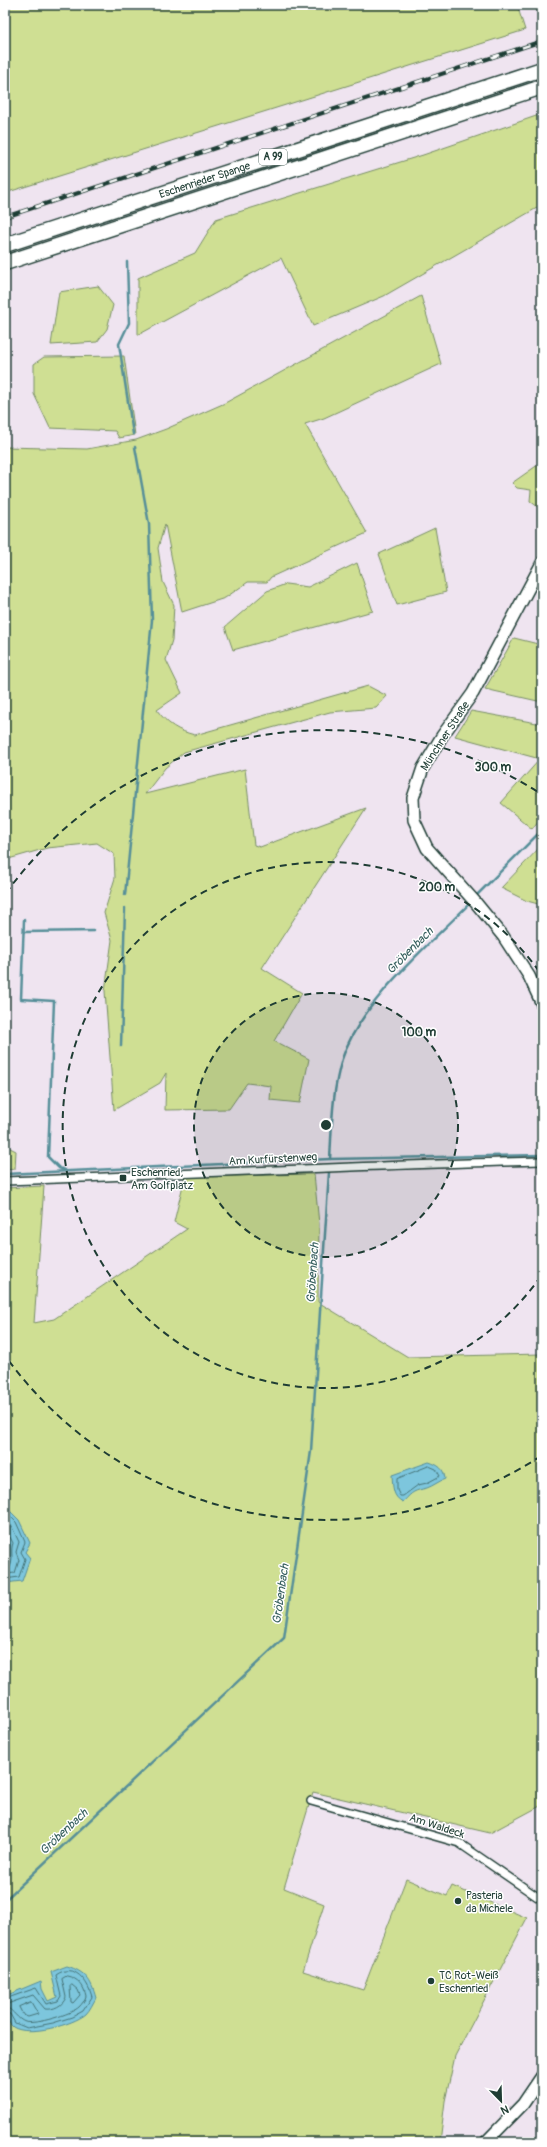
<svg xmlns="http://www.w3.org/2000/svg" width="547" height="2147" font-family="Pangolin,sans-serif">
	<rect width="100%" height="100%" fill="#efe4f0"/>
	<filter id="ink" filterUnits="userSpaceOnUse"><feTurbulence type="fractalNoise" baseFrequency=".025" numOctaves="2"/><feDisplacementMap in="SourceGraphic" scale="8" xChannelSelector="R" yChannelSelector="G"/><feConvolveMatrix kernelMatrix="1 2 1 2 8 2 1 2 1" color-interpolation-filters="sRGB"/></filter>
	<g filter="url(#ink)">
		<g fill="#cfdf93" stroke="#778e64">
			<polygon points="5,5 517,5 525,30 5,193"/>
			<polygon points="542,114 542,205 384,296 313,326 281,258 138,335 138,278 195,253 216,219 423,155"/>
			<polygon points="98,286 113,305 107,329 97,342 51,345 59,292"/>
			<path d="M421,296L441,364L324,418L305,424L367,533L271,577L267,582H248L225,598L182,612L165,524L158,548L163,582L174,605L172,640L166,660L182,693L157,710C167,724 178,731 195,735L368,686L387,696L376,708L330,712L184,752L165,768L145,794L245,769L254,845L260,847L366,808L262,968L302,993L274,1041L309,1059L300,1103L270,1100L271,1086L247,1083L229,1109L165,1110L166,1073L160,1083L114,1110L105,991L112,940L104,913L115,878L114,854L97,843L47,848L5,860V447L87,449L136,440L166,429L225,403Z"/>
			<polygon points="124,356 135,435 119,438 115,431 50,428 34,394 34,364 44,357"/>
			<polygon points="542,462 542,510 530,501 531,490 517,488 512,483"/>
			<polygon points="435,528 446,592 397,605 379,554"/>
			<polygon points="357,563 373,611 233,650 225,627 267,591 286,584 308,587"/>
			<polygon points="514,638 542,645 542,702 485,689"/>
			<polygon points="471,711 542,724 542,816 532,829 501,803 540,759 455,736"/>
			<polygon points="542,845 542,905 527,901 501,888"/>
			<polygon points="8,1147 16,1151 15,1169 5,1170 5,1148"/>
			<polygon points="314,1174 319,1224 318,1302 408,1357 542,1354 542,1805 490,1833 313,1792 284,1888 324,1904 303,1971 363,1990 406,1879 447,1896 452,1886 527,1918 455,2056 445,2101 440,2142 5,2142 5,1188 44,1186 34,1323 54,1319 187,1229 174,1222 185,1177"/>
		</g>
		<g fill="#7dc6dd" stroke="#578f99">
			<path d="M429,1462C438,1465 444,1468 445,1479C439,1481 433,1486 427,1488C414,1491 413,1491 403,1502C392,1497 393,1486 392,1475Z"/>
			<polygon points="5,1506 19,1520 30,1543 25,1552 30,1558 22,1581 5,1583"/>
			<path d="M67,1966C86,1972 91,1980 96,1998C93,2003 90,2010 86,2014C73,2025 28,2037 13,2027C4,2020 5,2006 5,1996L41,1981L42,1989L48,2001L57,1997L51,1972Z"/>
		</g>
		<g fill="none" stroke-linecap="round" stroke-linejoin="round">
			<g stroke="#457478" stroke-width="1">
				<polygon points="429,1466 436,1469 440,1476 427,1483 418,1485 403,1496 400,1496 397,1490 397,1479"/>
				<polyline points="5,1511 16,1522 25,1542 21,1552 25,1559 19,1577 5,1579"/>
				<polyline points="5,1518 11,1525 19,1542 16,1552 19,1560 15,1573 5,1574"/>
				<path d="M5,1527L13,1543C10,1551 14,1559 10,1567L5,1568"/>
				<path d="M67,1976C78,1978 84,1986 86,1996C85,2000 82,2004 79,2007C72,2014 35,2025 25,2022C17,2019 14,2011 6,2007L7,2004L33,1995L45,2009C53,2010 63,2006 66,1997L62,1979Z"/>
				<polygon points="72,1985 78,1990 80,1995 73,2003 71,2002 70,1987"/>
				<path d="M5,1999L36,1988L46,2004L58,2001L61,1996L56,1975C74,1962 88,1981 92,1997L83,2011L72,2017L53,2023L27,2028L15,2023L10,2014L5,2013"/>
				<polygon points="31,2002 38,2014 28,2017 23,2015 19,2007"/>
			</g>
			<g stroke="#578f99" stroke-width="2.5">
				<polyline points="127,262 129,323 119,344 133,434"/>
				<polyline points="125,895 152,620 149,524 135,447"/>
				<polyline points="475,897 542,830"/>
				<polyline points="24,920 21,999 54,1001 48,1157 59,1168 65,1170"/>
				<polyline points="24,932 94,931"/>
				<polyline points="121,1046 125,908"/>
				<path d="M330,1159C332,1125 332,1092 342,1059C361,1001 428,946 471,902"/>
				<polyline points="5,1174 330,1159 542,1155"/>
				<polyline points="5,1900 284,1638 311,1451 329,1172"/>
			</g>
			<defs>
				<g id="street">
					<path d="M5,1181C184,1174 363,1165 542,1161"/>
					<polyline points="311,1801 459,1843 542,1900"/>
				</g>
				<g id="secondary">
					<polyline points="542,563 473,693 442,736 423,768 413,798 414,820 427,848 476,903 503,936 529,976 542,1004"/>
					<polyline points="486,2142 523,2104 542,2076"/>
				</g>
				<g id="highway">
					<path id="s1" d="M5,245L542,69"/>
					<polyline points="5,263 542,87"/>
				</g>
			</defs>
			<use href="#street" stroke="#1f3d34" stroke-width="10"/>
			<use href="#secondary" stroke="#1f3d34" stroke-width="14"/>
			<use href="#highway" stroke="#1f3d34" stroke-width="17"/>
			<use href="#street" stroke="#fff" stroke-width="7"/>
			<use href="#secondary" stroke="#fff" stroke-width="11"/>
			<use href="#highway" stroke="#fff" stroke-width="14"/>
			<defs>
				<polyline id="rail" points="5,217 542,41"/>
			</defs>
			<use href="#rail" stroke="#1f3d34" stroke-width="4"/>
			<use href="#rail" stroke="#fff" stroke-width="2.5" stroke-dasharray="8" stroke-linecap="butt"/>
		</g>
	</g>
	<circle cx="326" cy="1125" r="132" fill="#1f3d34" fill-opacity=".12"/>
	<g fill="none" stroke="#1f3d34" stroke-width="2" stroke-dasharray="7 5">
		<circle cx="326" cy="1125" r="132"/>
		<path d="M541 1276A263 263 0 1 1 541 974"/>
		<path d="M541 1456A395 395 0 0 1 6 1357M6 893A395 395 0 0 1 541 794"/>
	</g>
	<g fill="#1f3d34" stroke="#fff" stroke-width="1.5">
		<rect x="119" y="1174" width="8" height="8" rx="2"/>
		<circle cx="458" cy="1901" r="4"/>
		<circle cx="431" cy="1981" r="4"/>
	</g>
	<g text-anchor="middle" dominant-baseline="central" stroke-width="3" stroke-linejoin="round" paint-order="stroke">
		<rect fill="#fff" stroke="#627771" stroke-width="1" x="259" y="149" width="28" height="16" rx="3"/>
		<g font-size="10" font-weight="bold" fill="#1f3d34">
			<text x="273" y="157">A 99</text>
		</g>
		<g font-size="11" fill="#1f3d34" stroke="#fff">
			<text stroke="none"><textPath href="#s1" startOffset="210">Eschenrieder Spange</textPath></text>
			<text transform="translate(445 736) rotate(-57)">Münchner Straße</text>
			<text transform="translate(273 1159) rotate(-3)">Am Kurfürstenweg</text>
			<text transform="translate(437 1826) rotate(18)">Am Waldeck</text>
		</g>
		<g font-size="11" fill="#1f3d34" stroke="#fff" text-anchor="start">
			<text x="131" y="1172">Eschenried,<tspan x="131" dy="13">Am Golfplatz</tspan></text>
			<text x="466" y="1895">Pasteria<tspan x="466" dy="13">da Michele</tspan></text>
			<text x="439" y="1975">TC Rot-Weiß<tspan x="439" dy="13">Eschenried</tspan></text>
		</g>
		<g font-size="12" font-style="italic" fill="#365f5e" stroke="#fff">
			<text transform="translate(410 951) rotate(-45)">Gröbenbach</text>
			<text transform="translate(313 1273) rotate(-86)">Gröbenbach</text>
			<text transform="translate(281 1594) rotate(-82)">Gröbenbach</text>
			<text transform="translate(64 1832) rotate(-43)">Gröbenbach</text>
		</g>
	</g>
	<circle cx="326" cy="1125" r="6" fill="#1f3d34" stroke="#fff" stroke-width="2"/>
	<g font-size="12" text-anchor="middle" font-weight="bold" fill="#1f3d34" stroke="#fff" stroke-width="3" stroke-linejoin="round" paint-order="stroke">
		<text x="493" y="771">300 m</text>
		<text x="437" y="891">200 m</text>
		<text x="419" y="1036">100 m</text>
	</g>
	<rect width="547" height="2147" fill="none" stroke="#fff" stroke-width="20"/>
	<rect x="10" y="10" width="527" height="2127" fill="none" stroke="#1f3d34" stroke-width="1.5" filter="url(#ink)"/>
	<g transform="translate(501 2101) rotate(157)" stroke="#ffffff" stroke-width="3" paint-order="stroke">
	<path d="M0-3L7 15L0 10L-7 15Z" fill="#1f3d34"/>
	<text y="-6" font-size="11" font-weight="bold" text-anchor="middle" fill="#1f3d34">N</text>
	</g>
</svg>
